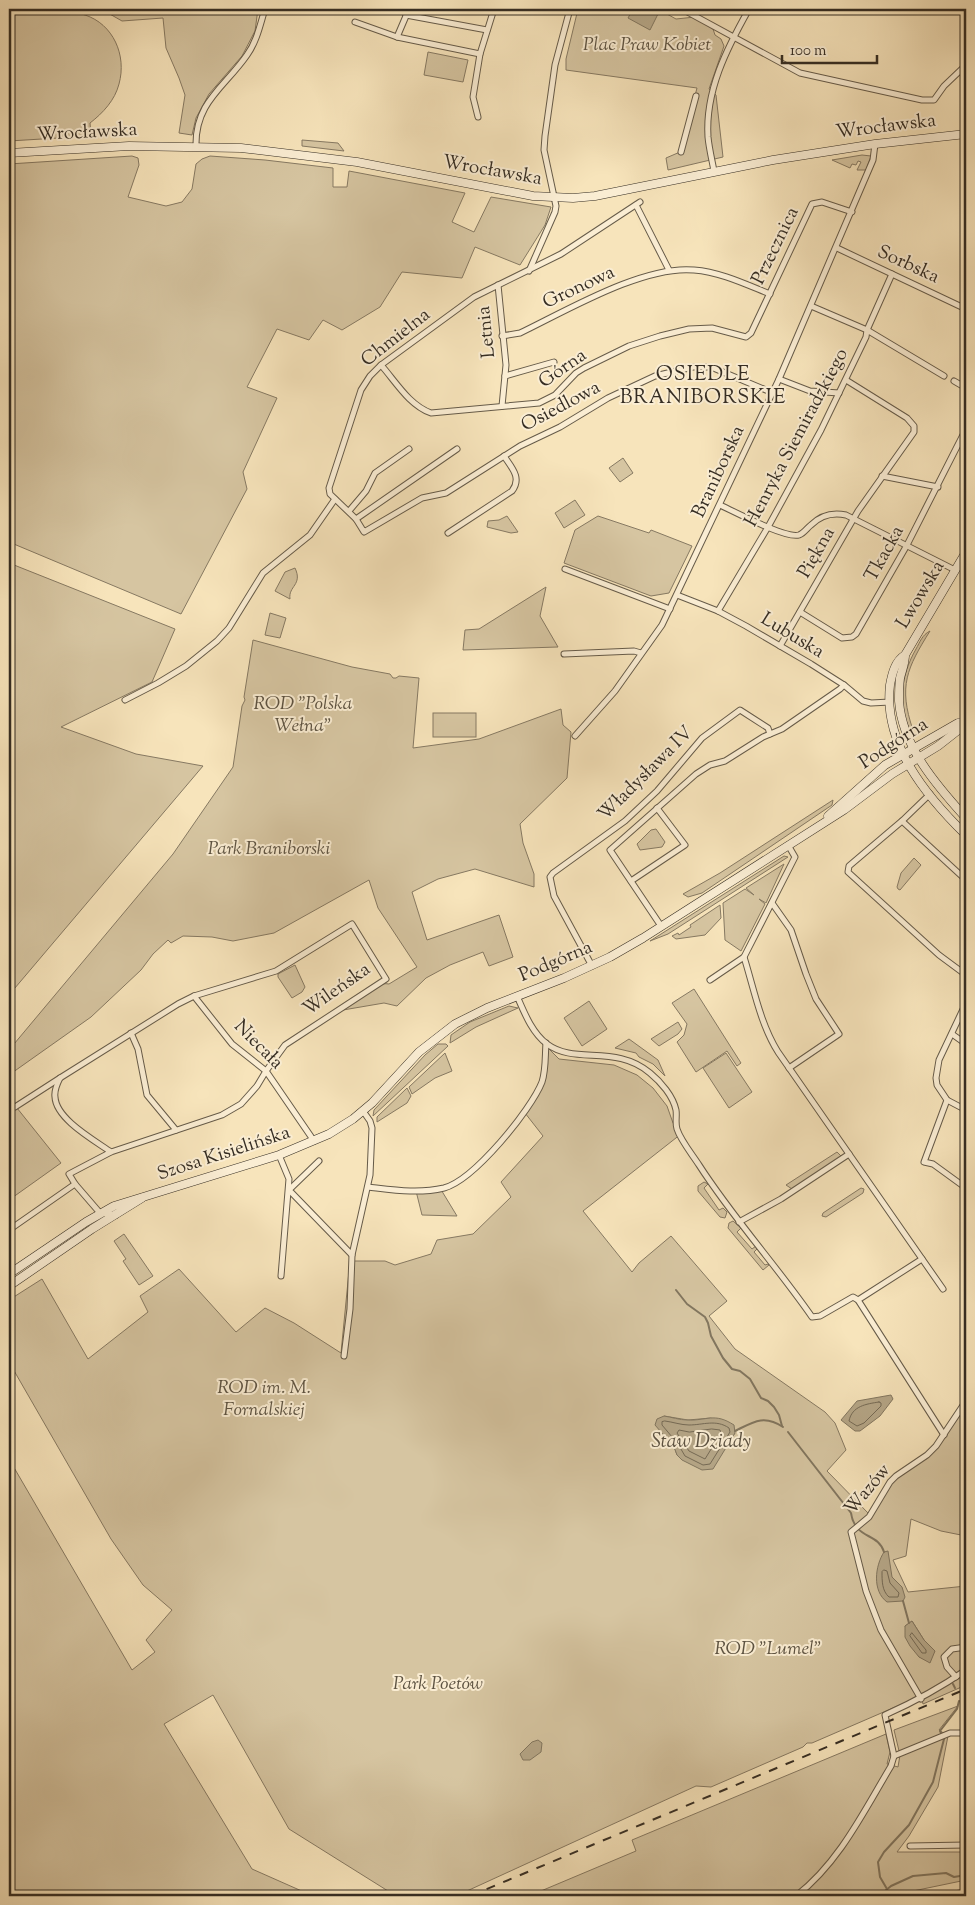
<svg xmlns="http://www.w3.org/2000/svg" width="975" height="1905" font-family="'Sorts Mill Goudy',serif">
	<rect width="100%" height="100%" fill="#f7e4bb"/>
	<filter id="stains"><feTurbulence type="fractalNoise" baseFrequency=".004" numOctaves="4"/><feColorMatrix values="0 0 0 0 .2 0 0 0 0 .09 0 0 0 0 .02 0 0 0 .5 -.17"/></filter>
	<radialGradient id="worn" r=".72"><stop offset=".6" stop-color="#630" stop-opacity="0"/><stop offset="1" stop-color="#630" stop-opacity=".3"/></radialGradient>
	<g fill="#d6c5a1" stroke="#867962" fill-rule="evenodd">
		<path d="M9,9C34,9 61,6 85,15C113,24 127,55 119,84C115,100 103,113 90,123L91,136L9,141Z"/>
		<polygon points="101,9 258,9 255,31 242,56 209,94 196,118 192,135 179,133 185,95 179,78 166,48 163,18 122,21"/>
		<polygon points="578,9 658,9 676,19 695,17 713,29 715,35 721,39 724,46 709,89 716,95 723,157 668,170 666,158 680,152 697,88 566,70 566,59"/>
		<polygon points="428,52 468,60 463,82 424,75"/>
		<polygon points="302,140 338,143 344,151 302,146"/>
		<polygon points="862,155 871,156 866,170 857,170 861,162 858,161 856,165 852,164 850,168 832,160"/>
		<polygon points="132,156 138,158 139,165 128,197 166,206 182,202 192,189 196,164 202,159 210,156 265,160 333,168 333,187 347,187 349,171 465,193 452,222 474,232 491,197 551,207 545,225 520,265 475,247 462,278 402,272 380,307 342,330 323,320 309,340 277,329 247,387 277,398 243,472 247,489 181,614 9,542 9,164"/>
		<polygon points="623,458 633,473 620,482 609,468"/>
		<polygon points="575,500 585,515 564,528 555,513"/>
		<polygon points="507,516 518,532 511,533 487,527 488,521 499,520"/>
		<polygon points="598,516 649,533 651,530 692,546 669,593 651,596 564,563 575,530"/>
		<polygon points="9,563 175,629 152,682 61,727 136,754 203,766 9,995"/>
		<path d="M295,568C303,585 288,586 290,599L275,591L285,572Z"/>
		<polygon points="546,587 540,616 558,647 463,650 465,630 479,629"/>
		<polygon points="270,613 286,618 280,638 265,635"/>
		<path d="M930,631C907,668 898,686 913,730L911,732C897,706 901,675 916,649C920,642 922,635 930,631Z"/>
		<path d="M253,640L352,667L390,674L393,678H396L399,676L419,678L413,748L479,739L561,709L563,725L571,732L567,778L520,824L523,843L534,874V887L475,869L438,879L412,892L427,940L499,915L513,957L489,966L483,952L450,965L426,978L397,1006L384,1003L343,1010C355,1001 373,981 389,984L417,967L378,908L369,880L274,933L233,941L212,937L183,936L171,943L168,940L153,954L141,970L91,1017L9,1075V1050L173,854L233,767L242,706L245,700L244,697Z"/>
		<rect x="433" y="713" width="43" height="24"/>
		<polygon points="833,800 832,805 702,893 688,897 683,894 720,873"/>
		<polygon points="656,829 665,842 662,847 640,850 637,844 651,830"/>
		<polygon points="784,856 788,857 668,934 650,941"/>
		<polygon points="914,858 921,865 900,890 898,889 897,887 901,873"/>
		<polygon points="784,864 766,903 759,899 765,904 741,951 725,940 723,903 745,889 754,895 746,888"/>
		<polygon points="720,905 721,918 705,935 676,939 672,936 678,933 679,935 691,927 690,925"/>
		<polygon points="295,965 305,987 302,992 292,998 278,977 278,974"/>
		<polygon points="694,989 741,1063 737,1066 727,1051 696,1072 677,1042 684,1035 687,1024 672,1003"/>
		<polygon points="589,1001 607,1029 582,1046 564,1018"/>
		<polygon points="509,1006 518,1008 476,1027 450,1043 451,1035 470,1022"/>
		<polygon points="678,1022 682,1029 678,1034 659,1046 651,1039"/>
		<polygon points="629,1039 658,1060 665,1076 653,1064 639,1057 636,1053 615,1048"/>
		<polygon points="438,1044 446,1044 448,1046 373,1116 374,1110 425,1055"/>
		<path d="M546,1046L559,1059L614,1065L637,1075L653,1088L667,1106L673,1123L681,1134L583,1211L632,1272L639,1263L671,1236L727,1301L709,1316L735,1349L825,1412L835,1423L846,1450L827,1471L869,1514L896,1475L936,1447L966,1404V1536L941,1531L911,1519L906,1556L893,1560L908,1592L966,1586V1666L946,1682L923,1695L812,1743H807L803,1747L711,1787L696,1786L456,1896H396L289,1829L213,1695L164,1724L252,1869L313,1896H9V1459L132,1670L155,1652L146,1640L172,1610L143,1585L111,1539L9,1362V1300L42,1279L88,1359L148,1312L140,1296L179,1269L236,1332L265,1308L294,1323L341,1353L350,1261H385L395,1265L431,1254L437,1240L473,1234L511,1197L501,1182L543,1136L525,1113L544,1080ZM664,1416L688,1420L711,1418L735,1433L728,1442L677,1455ZM912,1621L924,1640L935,1651L925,1659L919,1657L905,1626Z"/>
		<polygon points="445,1053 452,1071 435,1078 412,1094 409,1087"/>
		<polygon points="726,1053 752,1092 729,1108 703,1068"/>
		<polygon points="407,1088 411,1096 407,1103 377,1122 377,1117"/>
		<polygon points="9,1098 61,1163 9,1200"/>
		<polygon points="837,1152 841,1156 840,1158 792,1189 786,1185"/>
		<polygon points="704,1182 708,1184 704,1188 719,1210 723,1208 727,1212 725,1218 720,1217 698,1191 698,1186"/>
		<polygon points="440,1188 457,1216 422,1215 416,1191"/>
		<polygon points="861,1188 864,1189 863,1193 826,1217 822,1216 823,1213"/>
		<polygon points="733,1221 741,1228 737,1232 752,1249 756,1246 757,1249 754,1252 765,1265 768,1264 769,1265 763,1270 728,1228 729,1223"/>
		<polygon points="124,1234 153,1276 139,1285 123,1261 126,1259 114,1241"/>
		<polygon points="966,1671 966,1685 923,1704 922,1700"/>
		<polygon points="958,1706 939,1730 948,1736 938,1787 909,1836 897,1852 966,1852 966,1880 889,1896 529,1896 636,1851 632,1840 886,1734 890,1752 887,1764 898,1767 900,1755 894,1730"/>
	</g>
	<g fill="#b5a687" stroke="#82765f">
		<polygon points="633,9 648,9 658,14 650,30 628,18"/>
		<polygon points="891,1395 893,1399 880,1416 860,1431 855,1431 841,1420 857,1401"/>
		<path d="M664,1416C671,1417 680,1420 687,1420C707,1421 714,1412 734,1425L735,1433L713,1469L702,1470L682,1460L677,1455L674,1447L655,1425L657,1419Z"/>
		<path d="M888,1551L892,1577L902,1587L905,1597L903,1601L887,1602C872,1591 875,1566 884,1552Z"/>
		<polygon points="912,1621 924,1640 935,1651 930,1663 919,1657 910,1646 905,1637 905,1626"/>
		<polygon points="538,1740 542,1743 541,1752 530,1760 523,1760 520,1754 532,1742"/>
	</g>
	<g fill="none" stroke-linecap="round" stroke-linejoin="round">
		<g stroke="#756a55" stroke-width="1">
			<path d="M879,1402L881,1403V1406L864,1423L857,1426L849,1421C852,1406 866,1404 879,1402Z"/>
			<path d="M665,1421C673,1422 681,1425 689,1425C703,1425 716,1419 729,1428L730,1432L710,1464L703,1465L685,1456L678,1444L662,1425V1422Z"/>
			<polygon points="712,1429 720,1430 721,1433 705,1459 689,1451 677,1433 679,1430 689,1432"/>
			<path d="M884,1570L887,1571L890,1583L899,1593L898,1597H889C882,1591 882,1581 882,1572Z"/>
			<polygon points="912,1633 926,1650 926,1653 922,1653 910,1636"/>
		</g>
		<g stroke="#82765f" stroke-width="2">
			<polyline points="676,1290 687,1304 705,1317 708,1323 711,1336 723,1358 732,1369 740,1371 750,1379 761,1398 768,1401 774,1407 779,1415 782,1426"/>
			<path d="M735,1431C753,1422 764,1414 783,1427"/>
			<path d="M788,1432L851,1513C855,1540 878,1532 884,1552"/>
			<polyline points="903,1601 909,1623"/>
			<polyline points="953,1684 955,1688"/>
			<polyline points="887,1889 880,1877 878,1862 884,1852 909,1825 933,1782 944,1739 940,1731 957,1709 959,1701"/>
			<polyline points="879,1896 891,1886 913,1876 946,1873 954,1877 966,1875"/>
		</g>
		<defs>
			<g id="street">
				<polyline points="682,9 800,73 922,100 934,100 944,86 966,65"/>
				<polyline points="406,15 487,30"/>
				<polyline points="355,22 397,37 480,54"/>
				<polyline points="397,37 409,9"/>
				<polyline points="478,117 473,97 480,54 494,9"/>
				<path d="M196,146C195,102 225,87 247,55C257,41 260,25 265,9"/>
				<polyline points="681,152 696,96"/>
				<path d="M714,171C712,160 709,148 708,137C705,91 727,48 749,9"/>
				<polyline points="640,202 561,254 474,297 381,365 370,376 361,390 329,488 330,494 356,519 364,532 422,498 446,493 520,446 560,427 608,398 655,376 693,367 711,367 773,393"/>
				<polyline points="636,205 669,270"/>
				<polyline points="837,248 966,309"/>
				<polyline points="529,271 555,212 556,206 544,150 545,136 555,65 570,9"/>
				<polyline points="498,285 506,365 502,406"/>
				<polyline points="811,306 867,330 944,376"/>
				<path d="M502,336L520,333C566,311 643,265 694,270C720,272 745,284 770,294"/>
				<path d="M381,365C396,382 409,405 431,413L539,403L555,395L576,373L584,368L629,346L660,336L689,329L712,328L746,337L751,333L812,204L822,202L852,212"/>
				<polyline points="505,376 554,362"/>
				<polyline points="779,379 810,391 839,393"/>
				<polyline points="954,381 966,388"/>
				<polyline points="882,476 938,487"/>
				<path d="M720,505C735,512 786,539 799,535C804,533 807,528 811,525C821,515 832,512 846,515L955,570"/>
				<polyline points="349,511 366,491 375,473 409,449"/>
				<polyline points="356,519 457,449"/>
				<path d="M448,533L512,491C522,478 512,468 504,456"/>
				<polyline points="565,569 670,609"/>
				<polyline points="677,595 718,611 746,626 811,664 844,685 863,701 871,703 890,702"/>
				<polyline points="718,611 768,527 821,430 866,337 867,330 892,274"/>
				<polyline points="800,612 842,638 852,637 856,634 907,545 966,429"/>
				<polyline points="780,646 858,511 914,432 914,426 907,418 846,380"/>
				<polyline points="564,654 634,651 641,653"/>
				<polyline points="125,700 158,683 186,666 217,641 229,628 263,573 310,535 335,499"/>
				<polyline points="575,736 615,691 662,625 779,379 873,160 875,144"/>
				<polyline points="902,821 930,794"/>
				<polyline points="966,880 902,821 849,866 848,872 939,955 966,975"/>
				<polyline points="631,881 685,845 657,808"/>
				<polyline points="772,903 791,930 806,974 816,999 839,1034 789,1068"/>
				<polyline points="661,926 610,850 696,774 710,765 725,761 763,737 782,729 840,689 844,685"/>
				<path d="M744,957C754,989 760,1023 778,1052L943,1289"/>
				<polyline points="592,966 554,896 550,877 553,873 625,821 657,791 702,738 740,710 768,728 770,734"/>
				<polyline points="710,980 744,957 795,857 788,845"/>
				<polyline points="194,996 232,1044 266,1071 314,1141"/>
				<path d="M517,996C524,1012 532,1033 547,1044C575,1065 616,1044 650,1073C661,1082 673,1096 676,1110C677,1116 675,1123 677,1129C681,1141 692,1154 699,1165C733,1218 776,1265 812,1317L820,1316L853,1297L858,1300L944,1435"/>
				<polyline points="966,1003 939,1060 936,1078 937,1085 947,1100 966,1110"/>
				<polyline points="131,1033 138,1049 147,1095 176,1130"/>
				<polyline points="952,1034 966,1044"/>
				<polyline points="947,1100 924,1162 933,1164 966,1188"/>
				<polyline points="15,1107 60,1078"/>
				<path d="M111,1152C94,1140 56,1119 55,1097C54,1091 57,1084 60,1078L178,1004L194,996L276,971L352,924L386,979L285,1045L266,1071L257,1086L241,1104L222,1115L111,1152L69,1174L75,1184L100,1213L116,1215"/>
				<polyline points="279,1155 289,1179 281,1276"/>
				<polyline points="319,1161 289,1190 352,1255 370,1175 372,1128 370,1121 363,1111"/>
				<path d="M368,1187C394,1190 418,1194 444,1188C474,1180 531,1110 542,1082C546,1070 545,1055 546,1043"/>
				<polyline points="739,1222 781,1199 849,1154"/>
				<polyline points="9,1230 75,1184"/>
				<polyline points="858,1300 922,1259"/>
				<polyline points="344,1356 350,1309 352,1255"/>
				<polyline points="956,1677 947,1667 944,1657 952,1649 966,1647"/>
				<polyline points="921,1699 881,1630 866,1591 851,1532 869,1517 890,1482 896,1476 927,1455 936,1446 966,1401"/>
				<polyline points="894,1756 950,1733 966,1733"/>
				<polyline points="963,1845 966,1829"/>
				<polyline points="910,1846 966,1845"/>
				<path d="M796,1896C839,1863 864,1811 891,1766L894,1756L885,1715C914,1702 940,1688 966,1670"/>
				<polyline points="943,1896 966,1892"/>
			</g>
			<g id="secondary">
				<polyline points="9,153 129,146 241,148 357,162 533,196 573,198 595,196 773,160 875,144 966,134"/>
				<path d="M966,552L905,655C905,663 902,670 900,678C899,686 899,694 899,701C902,746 937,786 966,818"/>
				<path d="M905,655C895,661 892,674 890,685C883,744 926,796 966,835"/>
				<polyline points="828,816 885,765 958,723 966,721"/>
				<polyline points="9,1274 86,1222 114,1206 279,1155 329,1134 353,1119 372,1103 419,1052 455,1024 487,1008 564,978 610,957 643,938 844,810 892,774 938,746 966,724"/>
				<polyline points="9,1286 92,1229 142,1198"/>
			</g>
		</defs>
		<use href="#street" stroke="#665b49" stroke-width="7"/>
		<use href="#secondary" stroke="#352d23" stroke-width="9"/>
		<use href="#street" stroke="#faedd3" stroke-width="5"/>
		<use href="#secondary" stroke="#faedd3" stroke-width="8"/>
		<polyline stroke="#352d23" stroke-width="2" stroke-dasharray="9 9" stroke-linecap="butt" points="470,1896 966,1689"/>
	</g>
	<g text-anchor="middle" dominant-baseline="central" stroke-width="4" stroke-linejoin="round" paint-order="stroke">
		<g font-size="19" font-style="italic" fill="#5d5342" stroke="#faedd3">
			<text x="647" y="45">Plac Praw Kobiet</text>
			<text x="303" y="704">ROD "Polska<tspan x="303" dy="22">Wełna"</tspan></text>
			<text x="269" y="849">Park Braniborski</text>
			<text x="264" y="1388">ROD im. M.<tspan x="264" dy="22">Fornalskiej</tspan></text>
			<text x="768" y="1649">ROD "Lumel"</text>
			<text x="438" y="1684">Park Poetów</text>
		</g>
		<g font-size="19" fill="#352d23" stroke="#faedd3">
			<text transform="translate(886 127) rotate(-7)">Wrocławska</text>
			<text transform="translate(87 133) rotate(-3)">Wrocławska</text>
			<text transform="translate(492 171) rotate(10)">Wrocławska</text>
			<text transform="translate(776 246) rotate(-64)">Przecznica</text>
			<text transform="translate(908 265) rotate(25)">Sorbska</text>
			<text transform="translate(579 288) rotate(-25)">Gronowa</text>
			<text transform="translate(487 332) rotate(-96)">Letnia</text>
			<text transform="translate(396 338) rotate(-38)">Chmielna</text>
			<text transform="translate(563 369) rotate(-35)">Górna</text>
			<text transform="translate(561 407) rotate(-28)">Osiedlowa</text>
			<text transform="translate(797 438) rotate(-62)">Henryka Siemiradzkiego</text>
			<text transform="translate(719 472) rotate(-65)">Braniborska</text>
			<text transform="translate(817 553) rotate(-60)">Piękna</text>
			<text transform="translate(885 554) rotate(-61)">Tkacka</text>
			<text transform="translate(921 595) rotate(-59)">Lwowska</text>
			<text transform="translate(792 636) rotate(31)">Lubuska</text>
			<text transform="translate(894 744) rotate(-33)">Podgórna</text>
			<text transform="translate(646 774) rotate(-45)">Władysława IV</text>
			<text transform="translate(556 962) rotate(-23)">Podgórna</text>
			<text transform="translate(337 990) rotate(-35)">Wileńska</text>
			<text transform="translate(258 1045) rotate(45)">Niecała</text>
			<text transform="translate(224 1154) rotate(-18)">Szosa Kisielińska</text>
			<text transform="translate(868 1490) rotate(-50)">Wazów</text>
		</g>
		<g font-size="20" letter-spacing="1" fill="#352d23" stroke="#faedd3">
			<text x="703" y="375">OSIEDLE<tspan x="703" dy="23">BRANIBORSKIE</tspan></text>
		</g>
		<g font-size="20" font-style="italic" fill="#5b5141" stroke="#faedd3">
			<text x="701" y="1442">Staw Dziady</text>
		</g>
	</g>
	<rect width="975" height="1905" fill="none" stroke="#f7e4bb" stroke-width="30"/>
	<rect x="10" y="10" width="955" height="1885" fill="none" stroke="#352d23" stroke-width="2.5"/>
	<rect x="15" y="15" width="945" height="1875" fill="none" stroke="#352d23"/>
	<path d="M782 55v8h95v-8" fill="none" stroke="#352d23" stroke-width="2.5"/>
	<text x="790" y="55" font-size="15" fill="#352d23" stroke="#faedd3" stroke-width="4" paint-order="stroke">100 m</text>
	<rect width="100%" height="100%" filter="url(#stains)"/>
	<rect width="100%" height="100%" fill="url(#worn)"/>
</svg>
